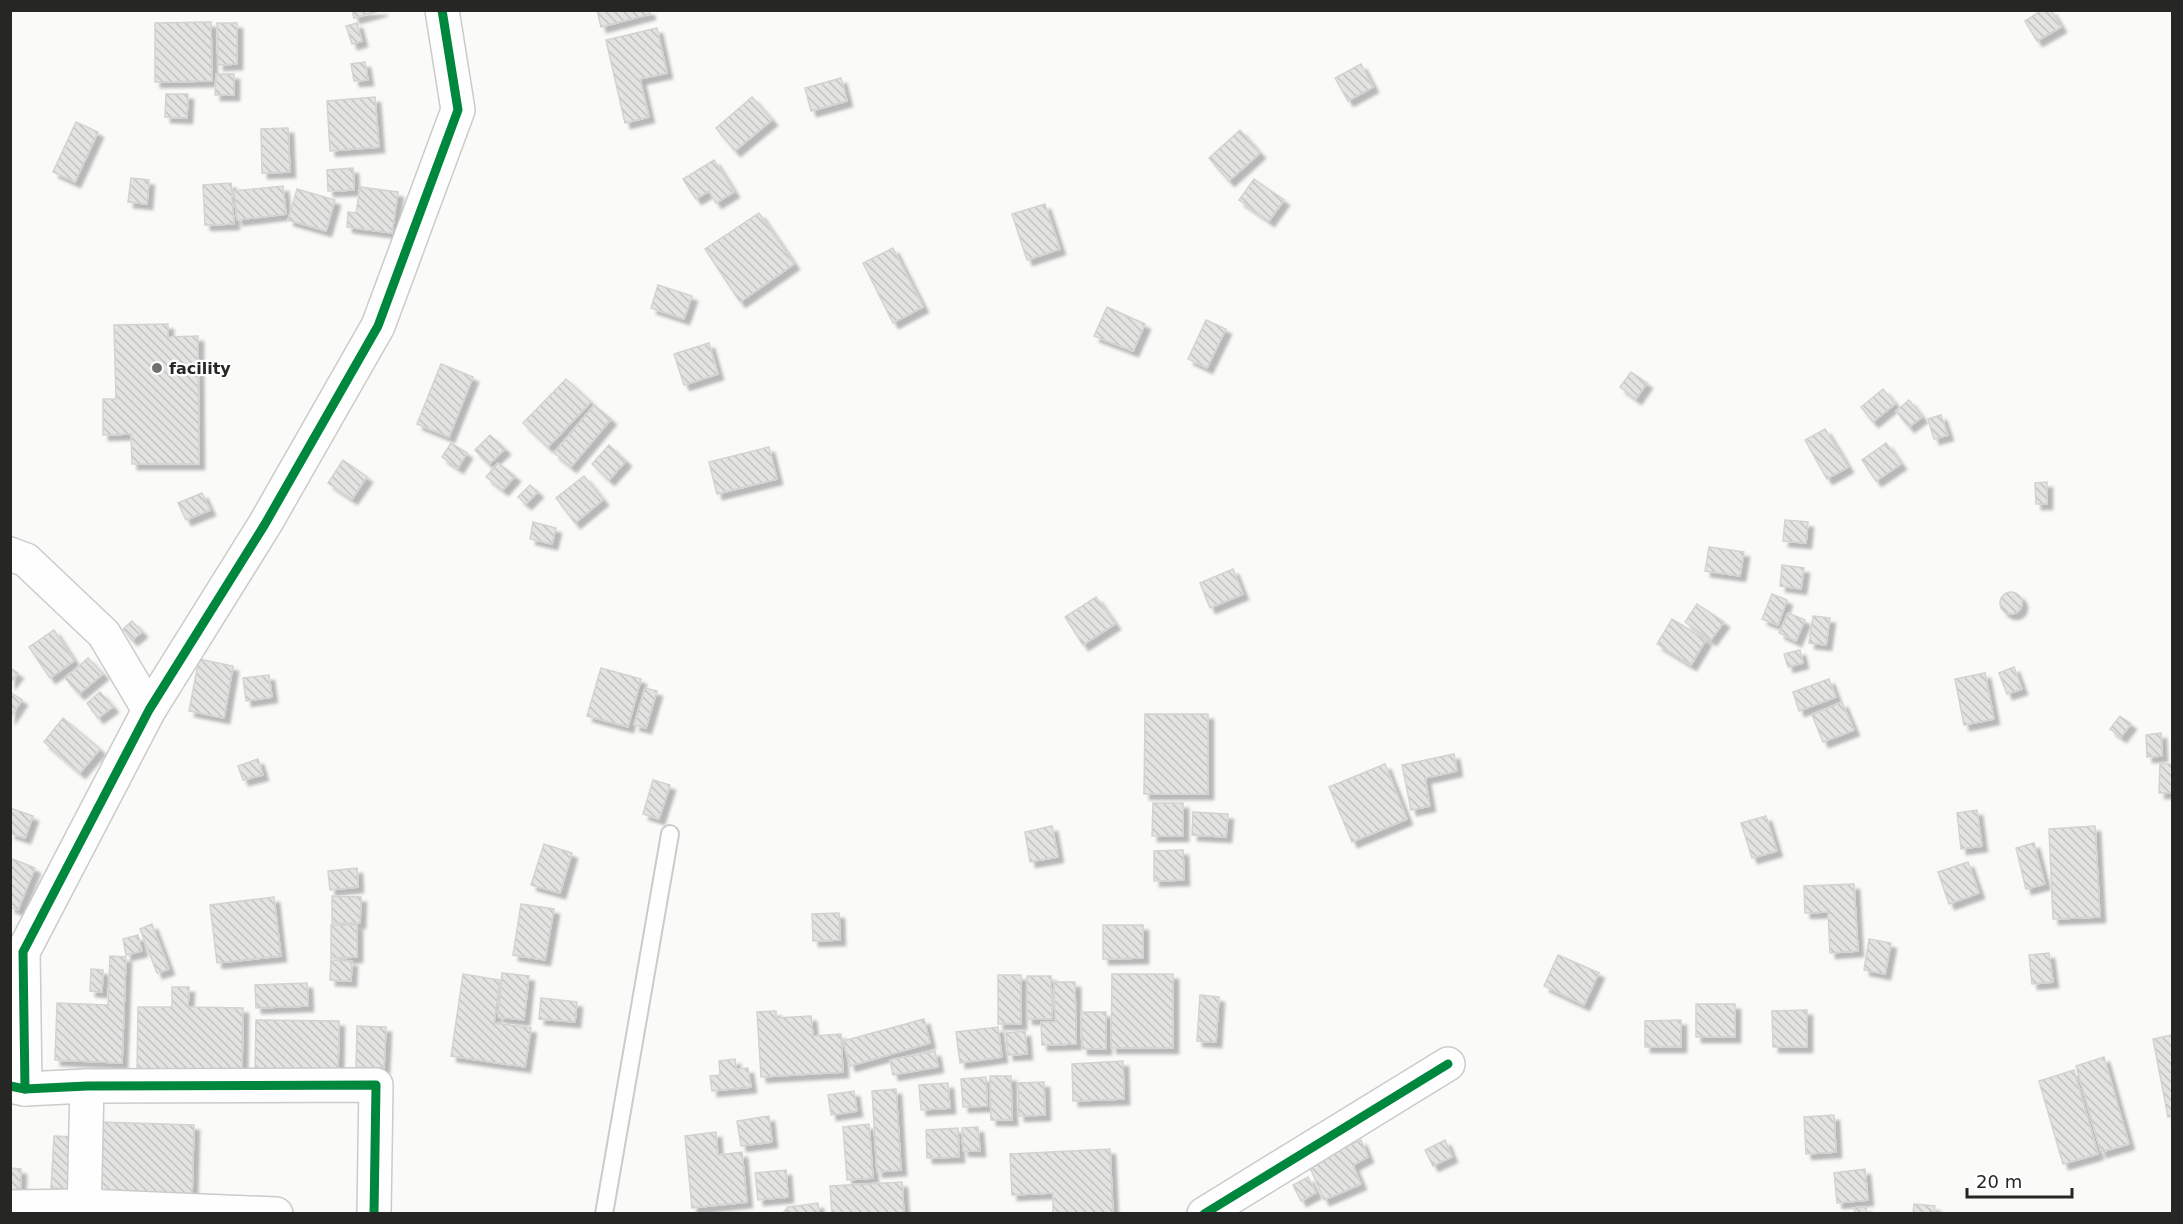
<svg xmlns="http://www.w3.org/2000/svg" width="2183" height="1224" font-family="'DejaVu Sans',sans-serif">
	<defs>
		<pattern id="building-back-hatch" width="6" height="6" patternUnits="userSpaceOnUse" patternTransform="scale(1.5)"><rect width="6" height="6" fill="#e3e4e2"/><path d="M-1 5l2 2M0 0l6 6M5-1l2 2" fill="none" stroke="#c3c3c2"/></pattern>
		<filter id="shadow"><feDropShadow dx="5.5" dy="5.5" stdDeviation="1.5" flood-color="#0004"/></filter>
	</defs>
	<rect width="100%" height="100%" fill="#fafbf9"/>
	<g fill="url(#building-back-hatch)" stroke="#d3d3d1" stroke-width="1.5" filter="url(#shadow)">
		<polygon points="352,10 383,10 354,18"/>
		<polygon points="597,10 649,10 650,14 601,27"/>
		<polygon points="2042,10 2051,10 2061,27 2037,41 2025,21"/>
		<polygon points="211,22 212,81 155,82 155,23"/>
		<polygon points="217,23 237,23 237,64 218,65"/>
		<polygon points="357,23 362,41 352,44 346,26"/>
		<polygon points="657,28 667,73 640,79 649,117 625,123 606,40"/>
		<polygon points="365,62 368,80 354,81 351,64"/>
		<polygon points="1361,64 1373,87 1348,101 1335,78"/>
		<polygon points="216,74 234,74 234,95 215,95"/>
		<polygon points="841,78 847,101 811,111 805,88"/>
		<polygon points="166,94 188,94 187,118 165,117"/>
		<polygon points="375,97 379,147 330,151 327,101"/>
		<polygon points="752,97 772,120 735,151 716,128"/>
		<polygon points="76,122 98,132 75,182 53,172"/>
		<polygon points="288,128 290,172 262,173 261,129"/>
		<polygon points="1240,130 1260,153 1229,181 1209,158"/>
		<polygon points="714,160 734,192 716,203 709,191 696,199 683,179"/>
		<polygon points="353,168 354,190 328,191 327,170"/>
		<polygon points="131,178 149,180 147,204 128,202"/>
		<polygon points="1254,179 1284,200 1269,221 1239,200"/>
		<polygon points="231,183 234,224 205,225 203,185"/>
		<polygon points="283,186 286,214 237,220 234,191"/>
		<polygon points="360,187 398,192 392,233 347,227 348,212 356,213"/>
		<polygon points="297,189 335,200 326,231 288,220"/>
		<polygon points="1045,204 1060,249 1027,260 1012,214"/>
		<polygon points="759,213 794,264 740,302 705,249"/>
		<polygon points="893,248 923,307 893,323 863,263"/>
		<polygon points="658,285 692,296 684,319 651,308"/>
		<polygon points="1107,307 1145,324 1133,351 1094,336"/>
		<polygon points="1206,320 1226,329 1207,368 1188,359"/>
		<polygon points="168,324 168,337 198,336 199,464 132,464 131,434 103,435 103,399 116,399 114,325"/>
		<polygon points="709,343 718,374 684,385 674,354"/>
		<polygon points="441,364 473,377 449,437 417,424"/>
		<polygon points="1631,372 1647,383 1636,399 1620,387"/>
		<polygon points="566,379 591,402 548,447 523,423"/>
		<polygon points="1883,389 1895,404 1873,422 1861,407"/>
		<polygon points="1909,400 1922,417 1909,427 1896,411"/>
		<polygon points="594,405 611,419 571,467 554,453"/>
		<polygon points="1941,415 1948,435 1934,439 1928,419"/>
		<polygon points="1825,429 1848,467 1827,479 1805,440"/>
		<polygon points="490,435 505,449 489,464 475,450"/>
		<polygon points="451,443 467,453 458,468 442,457"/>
		<polygon points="1886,443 1901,464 1876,481 1862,460"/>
		<polygon points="609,445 626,461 609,480 592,464"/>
		<polygon points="769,447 777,479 717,494 709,462"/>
		<polygon points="343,460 367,477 352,499 328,483"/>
		<polygon points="498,463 515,476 503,490 486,477"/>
		<polygon points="584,476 603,500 575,523 556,498"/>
		<polygon points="2047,482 2047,504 2036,504 2035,483"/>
		<polygon points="530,485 538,492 526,504 518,497"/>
		<polygon points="202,493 210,510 186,520 178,503"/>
		<polygon points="1785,520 1808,522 1806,543 1783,541"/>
		<polygon points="533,522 556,528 552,544 530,539"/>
		<polygon points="1709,547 1744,552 1740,576 1705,571"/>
		<polygon points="1782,565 1804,568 1801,589 1780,586"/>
		<polygon points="1233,569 1243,594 1210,608 1200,583"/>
		<circle cx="2011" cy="603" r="11"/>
		<polygon points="1772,594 1787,600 1778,625 1762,619"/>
		<polygon points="1096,597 1115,624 1083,645 1065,617"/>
		<polygon points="1697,604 1724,622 1711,640 1685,622"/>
		<polygon points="1788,613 1805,620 1796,641 1779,633"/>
		<polygon points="1813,616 1830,618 1826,645 1809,643"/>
		<polygon points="1672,619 1706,640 1691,665 1657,644"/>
		<polygon points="132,621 142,632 132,640 123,629"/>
		<polygon points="54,630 74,661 50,678 29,647"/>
		<polygon points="1800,650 1803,663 1788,667 1784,654"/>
		<polygon points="88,658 103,674 79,694 65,678"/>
		<polygon points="199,659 233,666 224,718 189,711"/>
		<polygon points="2014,667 2022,689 2007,694 1999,673"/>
		<polygon points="10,668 18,673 10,683"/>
		<polygon points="601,668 641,679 628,727 587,716"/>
		<polygon points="1985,673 1994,719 1964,725 1955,679"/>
		<polygon points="269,675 272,697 246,701 243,678"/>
		<polygon points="1829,679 1836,697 1799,711 1793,692"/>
		<polygon points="645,688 657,691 646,728 634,725"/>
		<polygon points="10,692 22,700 10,718"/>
		<polygon points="100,692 113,707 98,718 87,703"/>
		<polygon points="1842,702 1854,730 1823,742 1812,715"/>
		<polygon points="1145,714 1208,714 1208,794 1144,794"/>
		<polygon points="2120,716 2131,724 2121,737 2110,729"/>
		<polygon points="63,718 100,749 80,773 44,742"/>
		<polygon points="2161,733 2162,756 2147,757 2146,735"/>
		<polygon points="1454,754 1457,771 1425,778 1430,806 1411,810 1402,765"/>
		<polygon points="258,759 263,775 243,780 238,766"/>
		<polygon points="1385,764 1407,819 1352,842 1329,787"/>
		<polygon points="2160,764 2172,764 2172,793 2159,793"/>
		<polygon points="653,780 670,785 659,819 643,814"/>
		<polygon points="1153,803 1183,803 1183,836 1152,836"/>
		<polygon points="10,808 33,816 25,838 10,833"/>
		<polygon points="1977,810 1982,846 1961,849 1957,813"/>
		<polygon points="1193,812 1228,814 1226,837 1192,835"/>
		<polygon points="1766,816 1777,851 1752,858 1741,823"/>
		<polygon points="1052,826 1058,857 1030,862 1025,832"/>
		<polygon points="2095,826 2100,917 2053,919 2049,829"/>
		<polygon points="2034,843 2045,884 2026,889 2016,848"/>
		<polygon points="544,844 572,853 560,893 531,885"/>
		<polygon points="1183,850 1184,880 1154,881 1154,851"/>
		<polygon points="10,858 35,868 18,910 10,907"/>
		<polygon points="1968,862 1979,893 1949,904 1938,872"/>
		<polygon points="357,868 358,887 330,890 328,871"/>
		<polygon points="1854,884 1858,951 1830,953 1828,912 1805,913 1804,886"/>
		<polygon points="332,896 361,897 360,923 332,923"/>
		<polygon points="274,897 281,956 217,963 210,905"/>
		<polygon points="521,904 554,909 545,960 513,955"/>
		<polygon points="839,913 840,940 813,941 812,914"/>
		<polygon points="152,924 169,969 157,973 140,929"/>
		<polygon points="331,925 357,925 357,957 331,958"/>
		<polygon points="1103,925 1143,925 1143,958 1103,959"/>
		<polygon points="138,935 142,951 126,955 123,939"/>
		<polygon points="1869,939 1891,943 1885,974 1864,970"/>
		<polygon points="2049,953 2053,982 2032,984 2029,955"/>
		<polygon points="1558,955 1599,973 1584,1005 1544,986"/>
		<polygon points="110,956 126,957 122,1063 55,1060 57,1003 108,1005"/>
		<polygon points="331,960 352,961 351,981 330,980"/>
		<polygon points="91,969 103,970 102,992 90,991"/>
		<polygon points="502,973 529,976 524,1020 498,1017"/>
		<polygon points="463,974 500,980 494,1023 531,1028 525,1067 451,1056"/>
		<polygon points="1112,974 1173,974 1173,1048 1111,1048"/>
		<rect x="998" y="975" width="23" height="49"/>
		<polygon points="1027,976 1051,976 1052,1019 1027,1019"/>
		<polygon points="1054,982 1075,982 1076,1044 1042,1045 1041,1022 1055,1022"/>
		<polygon points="307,983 308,1006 256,1008 255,985"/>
		<polygon points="172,987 189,987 188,1007 243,1008 242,1072 137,1071 138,1007 172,1007"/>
		<polygon points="1200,995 1219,997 1216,1042 1197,1041"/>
		<polygon points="541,998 577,1002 575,1022 539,1019"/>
		<rect x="1696" y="1004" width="39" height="33"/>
		<polygon points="1807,1010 1807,1047 1773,1047 1772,1011"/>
		<polygon points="776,1011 776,1018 811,1016 813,1036 841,1034 843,1072 761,1077 757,1012"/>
		<polygon points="1081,1012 1106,1012 1106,1049 1082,1049"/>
		<polygon points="924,1019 930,1043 850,1066 843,1041"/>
		<polygon points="256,1020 339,1021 338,1072 255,1070"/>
		<polygon points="1681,1020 1681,1047 1645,1047 1645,1021"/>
		<polygon points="357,1026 386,1027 384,1068 356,1067"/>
		<polygon points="998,1027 1002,1057 960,1063 956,1032"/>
		<polygon points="1025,1031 1027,1054 1008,1055 1006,1033"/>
		<polygon points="2172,1035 2172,1116 2168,1117 2153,1039"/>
		<polygon points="935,1051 938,1067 893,1075 890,1060"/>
		<polygon points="2104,1057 2129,1144 2101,1152 2076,1066"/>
		<polygon points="735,1059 736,1069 748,1068 751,1087 712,1091 710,1076 720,1075 719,1061"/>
		<polygon points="1123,1061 1124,1099 1073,1101 1072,1064"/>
		<polygon points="2074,1070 2098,1154 2063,1164 2039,1081"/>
		<polygon points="990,1076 1011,1076 1012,1120 991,1120"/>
		<polygon points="986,1077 987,1106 963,1107 961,1079"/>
		<polygon points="1044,1082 1045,1115 1019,1116 1018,1083"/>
		<polygon points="948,1083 950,1108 921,1110 919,1085"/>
		<polygon points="896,1089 901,1170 877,1172 872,1091"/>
		<polygon points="854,1091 857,1111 831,1115 828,1095"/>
		<polygon points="1834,1115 1836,1152 1806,1154 1804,1117"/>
		<polygon points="769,1116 772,1142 741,1146 737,1121"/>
		<polygon points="101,1122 194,1125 192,1198 98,1195"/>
		<polygon points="869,1124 873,1178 847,1180 843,1127"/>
		<polygon points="978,1127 980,1151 963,1151 962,1128"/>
		<polygon points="958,1128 959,1157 927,1158 926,1130"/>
		<polygon points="716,1132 718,1155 742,1152 747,1202 692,1208 685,1136"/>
		<polygon points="54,1136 76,1137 73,1189 51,1188"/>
		<polygon points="1361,1140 1368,1157 1353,1165 1361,1184 1324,1200 1308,1163"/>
		<polygon points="1445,1140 1452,1157 1433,1166 1425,1150"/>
		<polygon points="1110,1149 1113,1214 1053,1214 1053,1193 1012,1195 1010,1154"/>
		<polygon points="10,1168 21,1169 20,1200 10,1200"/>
		<polygon points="1865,1169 1868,1200 1837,1203 1834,1173"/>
		<polygon points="786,1170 788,1197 758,1200 755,1173"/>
		<polygon points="1308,1177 1316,1193 1301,1201 1293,1185"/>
		<polygon points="902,1182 904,1214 832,1214 830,1186"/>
		<polygon points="818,1203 819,1214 782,1214 788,1207"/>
		<polygon points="1914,1204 1935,1206 1934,1214 1913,1214"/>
		<polygon points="1866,1207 1867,1214 1855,1214 1854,1208"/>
	</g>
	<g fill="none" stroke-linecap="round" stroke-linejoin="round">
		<defs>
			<polyline id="lane" points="604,1214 670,834"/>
			<g id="street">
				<polyline points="10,554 26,560 104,634 149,710"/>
				<polyline points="10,1086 25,1089 87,1086 376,1085 374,1214"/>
				<polyline points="25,1089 23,952 149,710 265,524 378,326 458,110 442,10"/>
				<polyline points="10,1207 84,1206 276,1214"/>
				<polyline points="84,1214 87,1086"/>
				<polyline points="1204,1214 1448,1064"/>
			</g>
		</defs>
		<use href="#lane" stroke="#cbcbc9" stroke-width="20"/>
		<use href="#street" stroke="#cbcbc9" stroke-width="36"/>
		<use href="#lane" stroke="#fefefe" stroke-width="16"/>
		<use href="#street" stroke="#fefefe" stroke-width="33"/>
		<defs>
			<g id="cycleway">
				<polyline points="10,1086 25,1089 87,1086 376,1085 374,1214"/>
				<polyline points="25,1089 23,952 149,710 265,524 378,326 458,110 442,10"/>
				<polyline points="1204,1214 1448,1064"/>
			</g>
		</defs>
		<use href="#cycleway" stroke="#fff" stroke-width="13"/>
		<use href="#cycleway" stroke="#00873e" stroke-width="9"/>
	</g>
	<circle fill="#70716f" stroke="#fff" stroke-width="2" cx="157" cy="368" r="6"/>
	<g text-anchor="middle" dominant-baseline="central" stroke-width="4.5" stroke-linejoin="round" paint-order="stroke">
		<g font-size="16" font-weight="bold" fill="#262625" stroke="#fff" text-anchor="start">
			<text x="169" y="368">facility</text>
		</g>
	</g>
	<rect width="2183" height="1224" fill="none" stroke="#262625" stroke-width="24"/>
	<path d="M1967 1188v9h105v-9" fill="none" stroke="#262625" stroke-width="3"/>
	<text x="1976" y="1188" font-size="18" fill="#262625" stroke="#ffffff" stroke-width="4.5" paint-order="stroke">20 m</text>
</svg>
